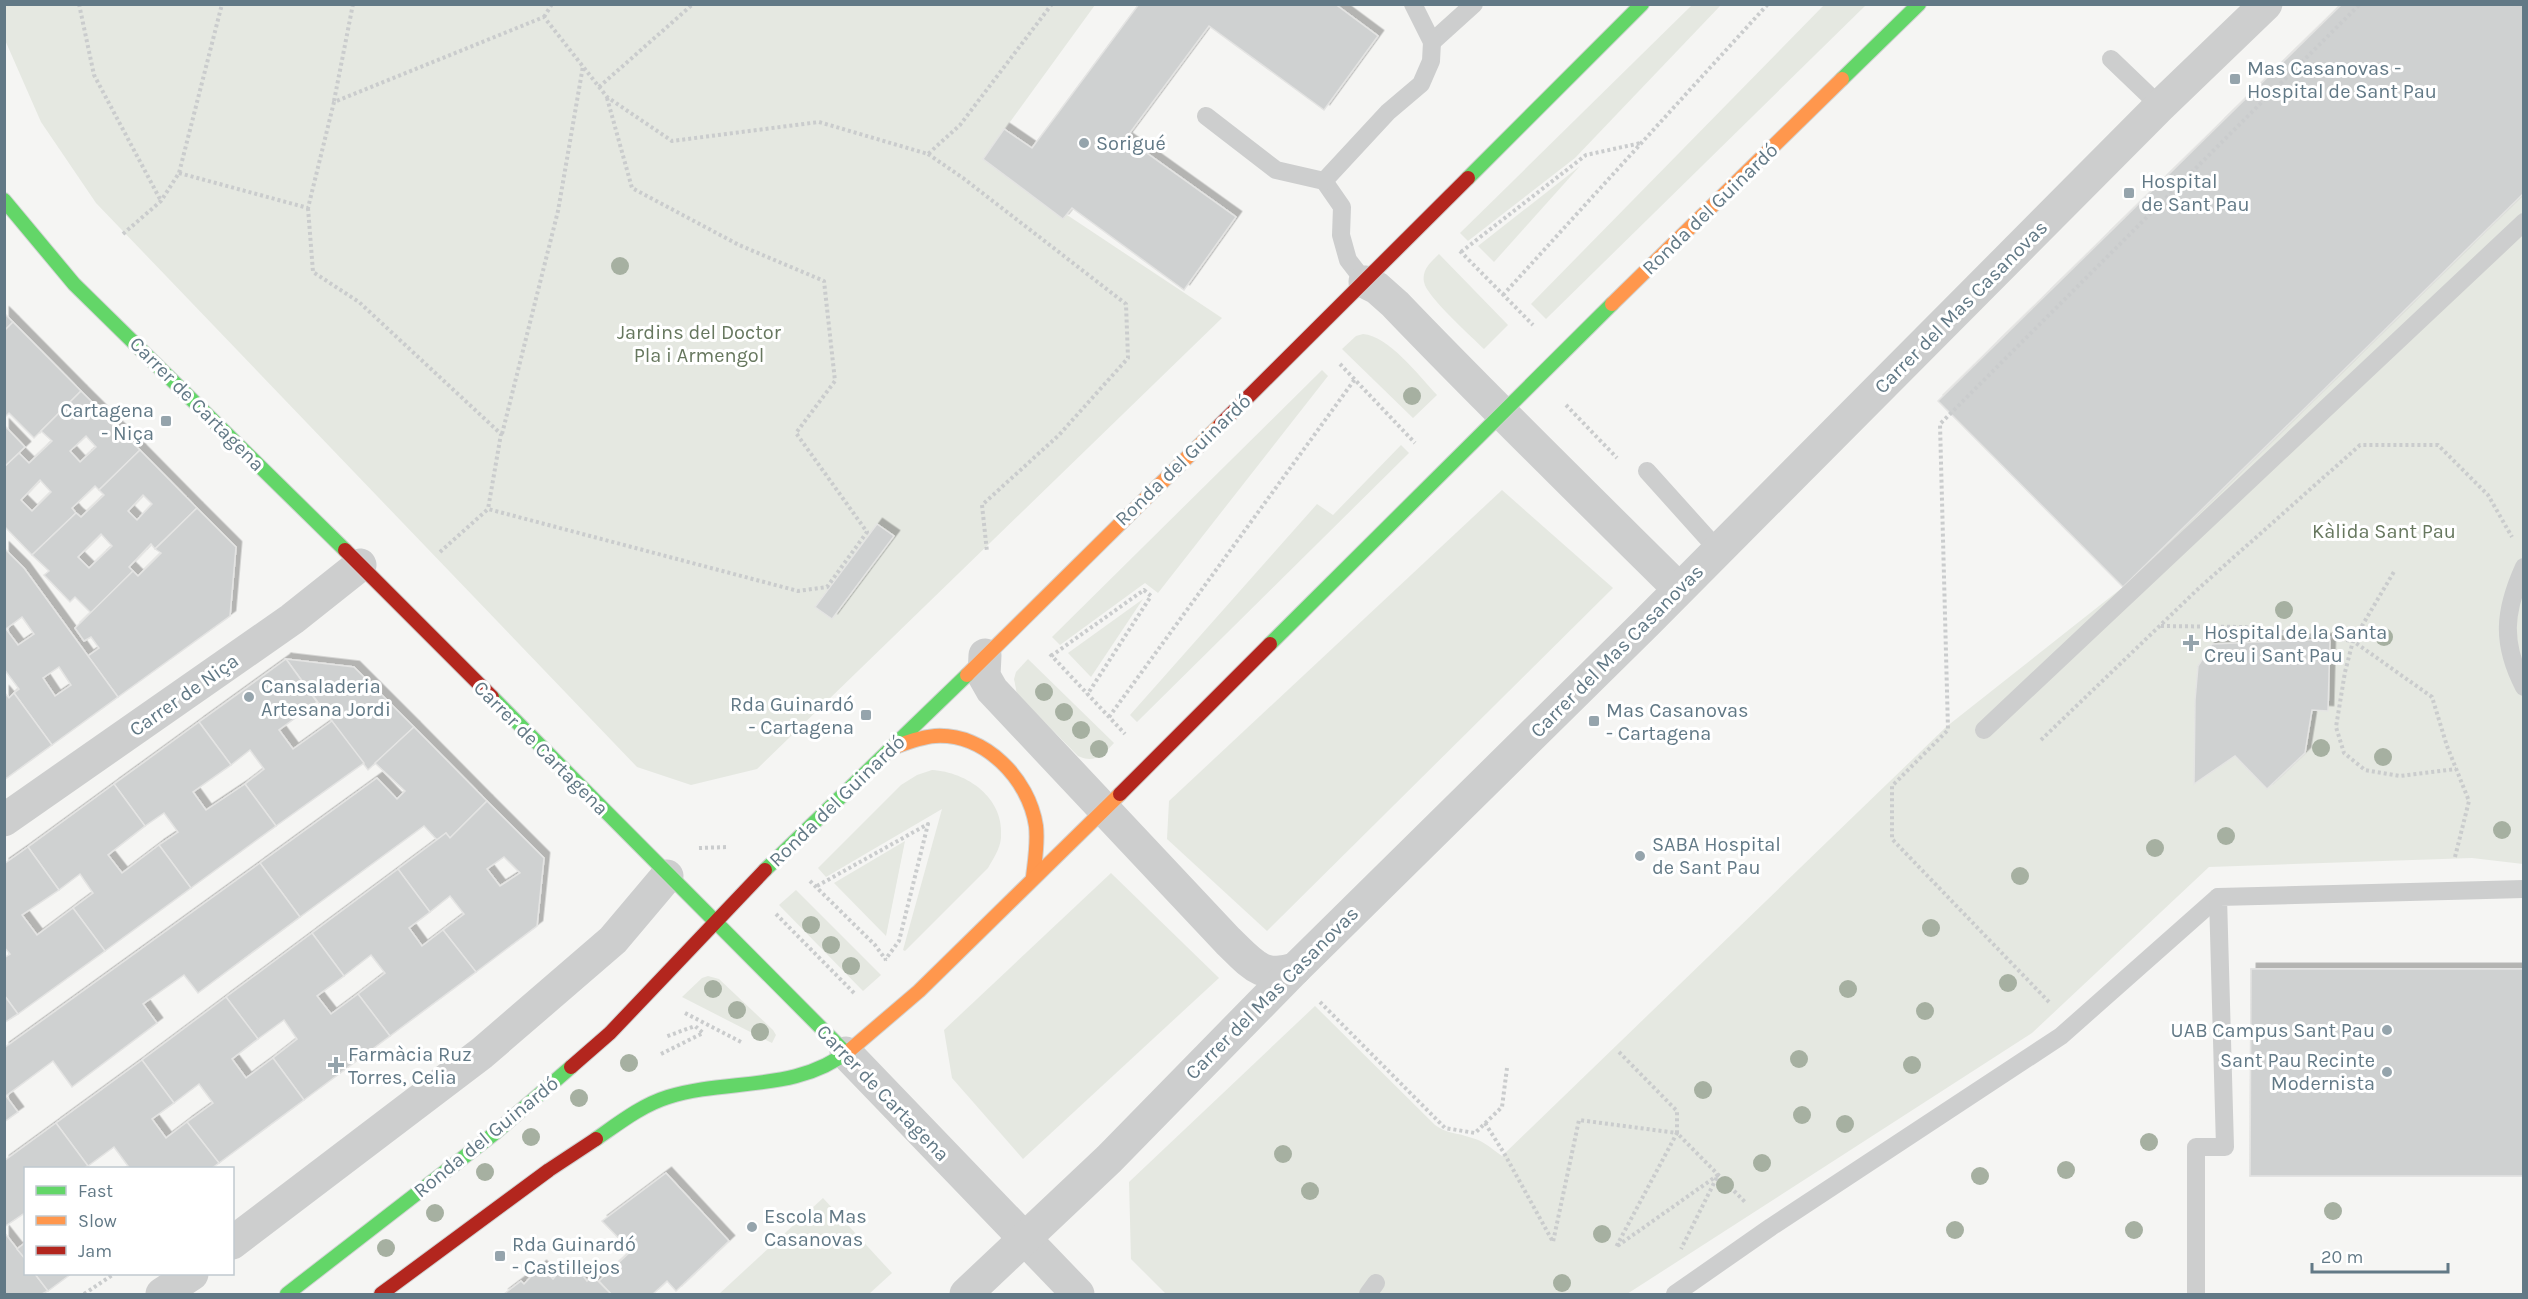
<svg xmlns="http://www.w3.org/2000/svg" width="2528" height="1299" font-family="Karla,sans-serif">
	<defs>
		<filter id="shadow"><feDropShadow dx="5.5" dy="-5.5" stdDeviation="0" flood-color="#0004"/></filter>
	</defs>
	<rect width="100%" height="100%" fill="#f5f5f3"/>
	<g fill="#e5e8e1">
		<polygon points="4,5 1095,5 983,159 1222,318 757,769 691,785 637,767 96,203 41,122 5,40"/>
		<polygon points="1692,5 1721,5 1575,158 1468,241 1460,233"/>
		<polygon points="1824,5 1866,5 1546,319 1531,304"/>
		<polygon points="1580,166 1494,262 1478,246"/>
		<path d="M2523,193V864L2472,858L2209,867L2032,1033L1627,1294H1166L1131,1259L1129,1182L1315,1006L1435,1125C1450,1135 1456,1132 1472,1138C1484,1141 1492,1149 1502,1156L1946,727L2123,587Z"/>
		<path d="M1439,254L1508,325L1484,349C1472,337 1426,296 1424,282C1422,269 1431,262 1439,254Z"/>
		<path d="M1363,334C1389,336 1419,376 1437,395L1413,418L1342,349L1356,336Z"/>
		<polygon points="1322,370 1328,376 1158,593 1145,583 1060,645 1052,637"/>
		<polygon points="1401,445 1409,453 1137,722 1130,715 1317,504 1333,515"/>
		<polygon points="1502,490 1613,588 1267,931 1167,839 1169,801"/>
		<polygon points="1143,599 1091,677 1068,653"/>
		<path d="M1028,659L1114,743C1103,755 1094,764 1078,756L1017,694L1014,679L1016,672Z"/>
		<path d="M932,770C967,772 1005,798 1001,838C1000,849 993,859 988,868L905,951L903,950L942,809L826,877L818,868L901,785L917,775Z"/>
		<polygon points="905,841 886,936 834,883"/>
		<polygon points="1111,873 1219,978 1023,1159 952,1078 944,1030"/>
		<polygon points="796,890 881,975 863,991 779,905"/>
		<polygon points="708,976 719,979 773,1030 776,1035 772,1043 682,997 702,978"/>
		<polygon points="823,1198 892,1273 869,1294 719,1294"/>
	</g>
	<g fill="#cfd1d1" stroke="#e4e4e3" stroke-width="1.5" fill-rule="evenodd" filter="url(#shadow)">
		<polygon points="1139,4 1335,4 1378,36 1324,110 1209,26 1126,138 1236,217 1184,290 1072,208 1063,219 983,159 1004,129 1032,148"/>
		<polygon points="2342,4 2524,4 2524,193 2123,587 1938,401"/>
		<polygon points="4,313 13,322 4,331"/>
		<polygon points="13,322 81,391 34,438 9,413 4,418 4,331"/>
		<path d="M81,391L140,450L99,490L95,486L72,508L76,513L32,555L4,526V467L19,453L29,463L52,441L41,431ZM86,436L96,447L80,462L70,451ZM40,480L51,492L32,511L21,500Z"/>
		<polygon points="4,425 25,447 4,467"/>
		<path d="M140,450L197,508L155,549L151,544L129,567L133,571L91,613L75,597L70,602L44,575L49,571L32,555L76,513L81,517L104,495L99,490ZM143,495L152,504L137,520L128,511ZM101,534L112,546L89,568L78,557Z"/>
		<polygon points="197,508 236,547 230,616 118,697 88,656 99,648 91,637 84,641 75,628 133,571 138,576 161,553 155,549"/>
		<polygon points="877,524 894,536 832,619 815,607"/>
		<path d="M4,548L24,568L118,697L52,745L14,693L19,689L4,669ZM22,617L34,634L18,645L6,629ZM59,667L71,685L55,696L43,678Z"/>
		<polygon points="2330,639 2328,711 2312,710 2305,753 2267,789 2235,756 2194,784 2195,700 2198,666 2212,644"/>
		<polygon points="286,659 354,667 414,727 368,770"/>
		<polygon points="286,659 317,702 279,730 293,749 332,721 364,763 276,826 245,784 264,769 250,750 231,765 199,722"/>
		<polygon points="4,692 9,698 14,693 52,745 4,780"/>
		<polygon points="199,722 231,765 193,792 206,810 245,784 276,826 191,888 159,845 178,832 164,813 145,826 114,784"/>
		<polygon points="414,727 487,801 450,838 446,833 437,840 424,826 300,917 260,863 377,778 397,799 405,791 375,763"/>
		<polygon points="114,784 145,826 108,855 122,873 159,845 191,888 105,951 73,908 93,893 80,874 59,890 28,847"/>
		<path d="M487,801L544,858L537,926L476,972L443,930L464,914L450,896L430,912L398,869L446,833L450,838ZM504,857L520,873L500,886L487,869Z"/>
		<polygon points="28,847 59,890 22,915 37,935 73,908 105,951 18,1014 4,995 4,958 10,954 4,947 4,864"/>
		<polygon points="260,863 300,917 198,993 184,975 143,1004 157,1023 72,1087 53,1061 6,1096 18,1112 4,1122 4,1048"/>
		<polygon points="398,869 430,912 409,928 422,946 443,930 476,972 390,1036 358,994 385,973 371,955 344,976 312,933"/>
		<polygon points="312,933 344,976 317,996 331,1014 358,994 390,1036 304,1100 273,1058 297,1039 284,1020 258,1039 226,997"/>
		<polygon points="2251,969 2524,969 2524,1176 2250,1176"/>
		<polygon points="2251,969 2524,969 2524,1176 2250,1176"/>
		<polygon points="4,995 18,1014 4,1023"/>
		<polygon points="226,997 258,1039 232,1059 246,1078 273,1058 304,1100 219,1163 187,1122 213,1103 199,1084 174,1103 142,1060"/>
		<polygon points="142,1060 174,1103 152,1119 166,1138 187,1122 219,1163 212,1168 124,1168 128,1166 114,1147 88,1166 56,1123"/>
		<polygon points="56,1123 88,1166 84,1168 26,1168 26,1212 4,1227 4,1161"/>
		<polygon points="666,1173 729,1241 676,1291 667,1281 653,1294 611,1294 599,1281 631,1251 602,1221"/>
		<polygon points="4,1232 26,1260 26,1274 35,1274 48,1291 42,1294 4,1294"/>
		<polygon points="26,1242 26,1260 17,1249"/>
		<polygon points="541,1266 553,1279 558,1273 568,1269 580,1272 587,1281 592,1275 611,1294 504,1294 521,1281 524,1284"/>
		<polygon points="35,1274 71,1274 48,1291"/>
	</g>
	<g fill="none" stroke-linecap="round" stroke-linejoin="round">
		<defs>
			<g id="fast">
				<polyline points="1842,79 1919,4"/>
				<polyline points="1468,178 1642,4"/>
				<polyline points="4,200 74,284 345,550"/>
				<polyline points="1270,644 1612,304"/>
				<polyline points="492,697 846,1053"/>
				<polyline points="765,870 967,675"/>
				<path d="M596,1139C619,1123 642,1105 668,1097C728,1078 796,1093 850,1050"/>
				<polyline points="287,1294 495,1133 571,1067"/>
			</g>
			<g id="slow">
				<polyline points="1612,304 1842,79"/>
				<polyline points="967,675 1220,425"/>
				<path d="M895,747C908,742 921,737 935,736C985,733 1029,779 1036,826C1038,843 1035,860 1033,877"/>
				<polyline points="850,1050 919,991 1120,794"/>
			</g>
			<g id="jam">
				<polyline points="1220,425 1468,178"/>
				<polyline points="345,550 492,697"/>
				<polyline points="1120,794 1270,644"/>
				<polyline points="571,1067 610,1033 765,870"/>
				<polyline points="381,1294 549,1170 596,1139"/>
			</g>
		</defs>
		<use href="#fast" stroke="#d1d3d3" stroke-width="16"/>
		<use href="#slow" stroke="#d1d3d3" stroke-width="16"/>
		<use href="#jam" stroke="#d1d3d3" stroke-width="16"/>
		<g stroke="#cacccd" stroke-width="4" stroke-dasharray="3 3" stroke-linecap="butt">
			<polyline points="79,4 94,75 161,201"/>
			<polyline points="544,17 552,4"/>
			<polyline points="599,87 693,4"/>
			<polyline points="334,101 353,4"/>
			<polyline points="928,154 963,178 1126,304 1128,358 1059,435 982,505 987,552"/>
			<polyline points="179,173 308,208 334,102 544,17 607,97 672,141 819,122 928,154 960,125 1052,4"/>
			<polyline points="308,208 313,272 359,302 501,434 488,509"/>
			<polyline points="123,234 161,201 179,173 222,4"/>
			<polyline points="1460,251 1533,325"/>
			<polyline points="1461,252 1586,155 1641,143"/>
			<polyline points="1503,295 1768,4"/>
			<polyline points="1340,364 1415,443"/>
			<polyline points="1566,405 1617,458"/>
			<polyline points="502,434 558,211 583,66"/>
			<polyline points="440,552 488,509 798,591 827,587 867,532 796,433 835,381 824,281 739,245 632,188 607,98"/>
			<polyline points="2161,626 2245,627 2353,641 2395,570"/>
			<polyline points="1050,654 1125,734"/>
			<polyline points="1051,656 1144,590 1151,596 1087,695"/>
			<polyline points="1109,717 1355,379"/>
			<polyline points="2041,740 2198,589 2360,445 2438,445 2488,495 2512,537"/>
			<polyline points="699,848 728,847"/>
			<polyline points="2455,857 2469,801 2447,746 2432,697 2353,641 2345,672 2336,727 2344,753 2365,770 2400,776 2456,769"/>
			<polyline points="810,881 875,945 886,960"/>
			<polyline points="817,886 928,824 899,941 885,960"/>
			<polyline points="776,914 855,994"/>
			<polyline points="1320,1002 1445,1128 1475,1133 1502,1107 1507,1068"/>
			<polyline points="2049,1002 1892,839 1892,786 1948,730 1940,424 2360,4"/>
			<polyline points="685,1013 741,1042"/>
			<polyline points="1619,1052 1677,1111 1677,1133 1746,1203"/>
			<polyline points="661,1054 703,1033 695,1026 665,1037"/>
			<polyline points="1485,1123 1504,1153 1553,1242 1579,1120 1677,1133 1616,1247 1718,1175 1681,1249"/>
			<polyline points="84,1294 114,1274"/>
		</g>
		<g stroke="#cdcece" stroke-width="18">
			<polyline points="1432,42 1474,4"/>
			<polyline points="2111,59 2160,106"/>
			<polyline points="1206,116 1276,170 1324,181 1342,207 1341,235 1348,260 1365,282"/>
			<polyline points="1324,181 1388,112 1421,84 1431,61 1432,42 1413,4"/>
			<polyline points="1647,471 1718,550"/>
			<path d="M2524,567C2504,611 2501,643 2524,687"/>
			<polyline points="1984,730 2524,222"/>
			<polyline points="1368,1294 1376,1283"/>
			<polyline points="1675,1294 1771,1227 2061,1036 2218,897"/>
			<polyline points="2196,1294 2196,1147 2225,1147 2218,897 2524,889"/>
		</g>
		<g stroke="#cdcece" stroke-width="33">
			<path d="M1365,282L1377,288L1395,304C1485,398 1578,489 1671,581L1675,593"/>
			<path d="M985,655L984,676L992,690L1228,941C1251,963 1262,980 1295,969"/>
			<polyline points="4,820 292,619 360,565"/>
			<polyline points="846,1053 1078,1294"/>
			<polyline points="232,1243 482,1053 613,940 667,876"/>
			<polyline points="162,1294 192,1274"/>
			<polyline points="966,1294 1109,1159 1295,969 1647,622 2160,106 2266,4"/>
		</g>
		<use href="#fast" stroke="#63d668" stroke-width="14"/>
		<use href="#slow" stroke="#ff974d" stroke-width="14"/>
		<use href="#jam" stroke="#b3261e" stroke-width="14"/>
	</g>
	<g fill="#a6b0a1">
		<circle cx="620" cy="266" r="9"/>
		<circle cx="1412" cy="396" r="9"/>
		<circle cx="2284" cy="610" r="9"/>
		<circle cx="2384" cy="637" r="9"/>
		<circle cx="1044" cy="692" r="9"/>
		<circle cx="1064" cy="712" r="9"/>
		<circle cx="1081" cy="730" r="9"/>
		<circle cx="2321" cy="748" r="9"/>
		<circle cx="1099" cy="749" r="9"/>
		<circle cx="2383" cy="757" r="9"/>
		<circle cx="2502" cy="830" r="9"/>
		<circle cx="2226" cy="836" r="9"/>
		<circle cx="2155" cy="848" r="9"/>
		<circle cx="2020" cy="876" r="9"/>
		<circle cx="811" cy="925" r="9"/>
		<circle cx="1931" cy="928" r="9"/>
		<circle cx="831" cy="945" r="9"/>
		<circle cx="851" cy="966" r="9"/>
		<circle cx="2008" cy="983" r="9"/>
		<circle cx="713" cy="989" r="9"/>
		<circle cx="1848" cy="989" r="9"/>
		<circle cx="737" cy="1010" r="9"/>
		<circle cx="1925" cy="1011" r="9"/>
		<circle cx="760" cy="1032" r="9"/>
		<circle cx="1799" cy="1059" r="9"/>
		<circle cx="629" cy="1063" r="9"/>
		<circle cx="1912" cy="1065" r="9"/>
		<circle cx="1703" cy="1090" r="9"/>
		<circle cx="579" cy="1098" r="9"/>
		<circle cx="1802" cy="1115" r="9"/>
		<circle cx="1845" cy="1124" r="9"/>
		<circle cx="531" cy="1137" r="9"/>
		<circle cx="2149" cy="1142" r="9"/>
		<circle cx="1283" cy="1154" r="9"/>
		<circle cx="1762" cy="1163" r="9"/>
		<circle cx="2066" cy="1170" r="9"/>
		<circle cx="485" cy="1172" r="9"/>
		<circle cx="1980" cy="1176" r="9"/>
		<circle cx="1725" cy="1185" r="9"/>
		<circle cx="1310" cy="1191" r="9"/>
		<circle cx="2333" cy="1211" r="9"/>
		<circle cx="435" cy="1213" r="9"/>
		<circle cx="1955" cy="1230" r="9"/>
		<circle cx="2134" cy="1230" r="9"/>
		<circle cx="1602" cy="1234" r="9"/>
		<circle cx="386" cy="1248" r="9"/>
		<circle cx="1562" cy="1283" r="9"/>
	</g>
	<g fill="#95a4ac" stroke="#fff" stroke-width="2">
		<rect x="2229" y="73" width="12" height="12" rx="3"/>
		<circle cx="1084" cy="143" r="6"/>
		<rect x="2123" y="187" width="12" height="12" rx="3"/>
		<rect x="160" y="415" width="12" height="12" rx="3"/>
		<path d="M2188 634h6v6h6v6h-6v6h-6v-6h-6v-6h6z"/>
		<circle cx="249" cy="697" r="6"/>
		<rect x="860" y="709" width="12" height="12" rx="3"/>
		<rect x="1588" y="715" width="12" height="12" rx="3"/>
		<circle cx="1640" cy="856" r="6"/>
		<circle cx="2387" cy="1030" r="6"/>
		<path d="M333 1056h6v6h6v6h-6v6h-6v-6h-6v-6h6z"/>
		<circle cx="2387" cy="1072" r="6"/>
		<circle cx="752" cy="1227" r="6"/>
		<rect x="494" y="1250" width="12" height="12" rx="3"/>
	</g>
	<g text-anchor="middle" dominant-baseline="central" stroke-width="6" stroke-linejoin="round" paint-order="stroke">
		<g font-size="20" fill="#627986" stroke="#fff" text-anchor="start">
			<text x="2247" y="68">Mas Casanovas -<tspan x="2247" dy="23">Hospital de Sant Pau</tspan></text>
			<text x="1096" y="143">Sorigué</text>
			<text x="2141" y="181">Hospital<tspan x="2141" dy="23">de Sant Pau</tspan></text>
			<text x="154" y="410" text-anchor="end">Cartagena<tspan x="154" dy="23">- Niça</tspan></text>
			<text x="2204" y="632">Hospital de la Santa<tspan x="2204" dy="23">Creu i Sant Pau</tspan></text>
			<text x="261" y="686">Cansaladeria<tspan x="261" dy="23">Artesana Jordi</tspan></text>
			<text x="854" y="704" text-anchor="end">Rda Guinardó<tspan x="854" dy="23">- Cartagena</tspan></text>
			<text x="1606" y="710">Mas Casanovas<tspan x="1606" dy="23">- Cartagena</tspan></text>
			<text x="1652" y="844">SABA Hospital<tspan x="1652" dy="23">de Sant Pau</tspan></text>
			<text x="2375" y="1030" text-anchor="end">UAB Campus Sant Pau</text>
			<text x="348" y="1054">Farmàcia Ruz<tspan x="348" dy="23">Torres, Celia</tspan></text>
			<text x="2375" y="1060" text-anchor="end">Sant Pau Recinte<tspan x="2375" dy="23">Modernista</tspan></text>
			<text x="764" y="1216">Escola Mas<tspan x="764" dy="23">Casanovas</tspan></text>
			<text x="512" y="1244">Rda Guinardó<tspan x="512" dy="23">- Castillejos</tspan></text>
		</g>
		<g font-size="20" fill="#627986" stroke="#fff">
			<text transform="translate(1710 209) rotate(-44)">Ronda del Guinardó</text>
			<text transform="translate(1961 307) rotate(-45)">Carrer del Mas Casanovas</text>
			<text transform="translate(197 404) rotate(45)">Carrer de Cartagena</text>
			<text transform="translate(1183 460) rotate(-44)">Ronda del Guinardó</text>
			<text transform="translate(1617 651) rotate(-45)">Carrer del Mas Casanovas</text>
			<text transform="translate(184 695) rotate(-35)">Carrer de Niça</text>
			<text transform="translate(541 748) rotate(45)">Carrer de Cartagena</text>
			<text transform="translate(837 801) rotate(-44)">Ronda del Guinardó</text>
			<text transform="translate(1272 993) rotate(-45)">Carrer del Mas Casanovas</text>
			<text transform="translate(883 1093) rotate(46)">Carrer de Cartagena</text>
			<text transform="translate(486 1137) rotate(-39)">Ronda del Guinardó</text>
		</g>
		<g font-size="20" fill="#66775e" stroke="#fff">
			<text x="699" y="332">Jardins del Doctor<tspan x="699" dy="23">Pla i Armengol</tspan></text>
			<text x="2384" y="531">Kàlida Sant Pau</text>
		</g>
	</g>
	<rect width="2528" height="1299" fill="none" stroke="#627986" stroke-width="12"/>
	<rect x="24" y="1167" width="210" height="108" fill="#ffffff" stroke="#c0c9cf" stroke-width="1.5"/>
	<rect x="36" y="1186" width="30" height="9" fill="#63d668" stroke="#c0c9cf" stroke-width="1.5"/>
	<text x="78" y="1197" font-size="18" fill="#627986">Fast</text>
	<rect x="36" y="1216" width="30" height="9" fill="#ff974d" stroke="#c0c9cf" stroke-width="1.5"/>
	<text x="78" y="1227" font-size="18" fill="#627986">Slow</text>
	<rect x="36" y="1246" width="30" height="9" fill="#b3261e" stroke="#c0c9cf" stroke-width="1.5"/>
	<text x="78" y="1257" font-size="18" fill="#627986">Jam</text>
	<path d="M2312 1263v9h136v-9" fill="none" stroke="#627986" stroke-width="3"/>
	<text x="2321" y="1263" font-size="18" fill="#627986" stroke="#ffffff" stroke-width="4.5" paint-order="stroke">20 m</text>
</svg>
